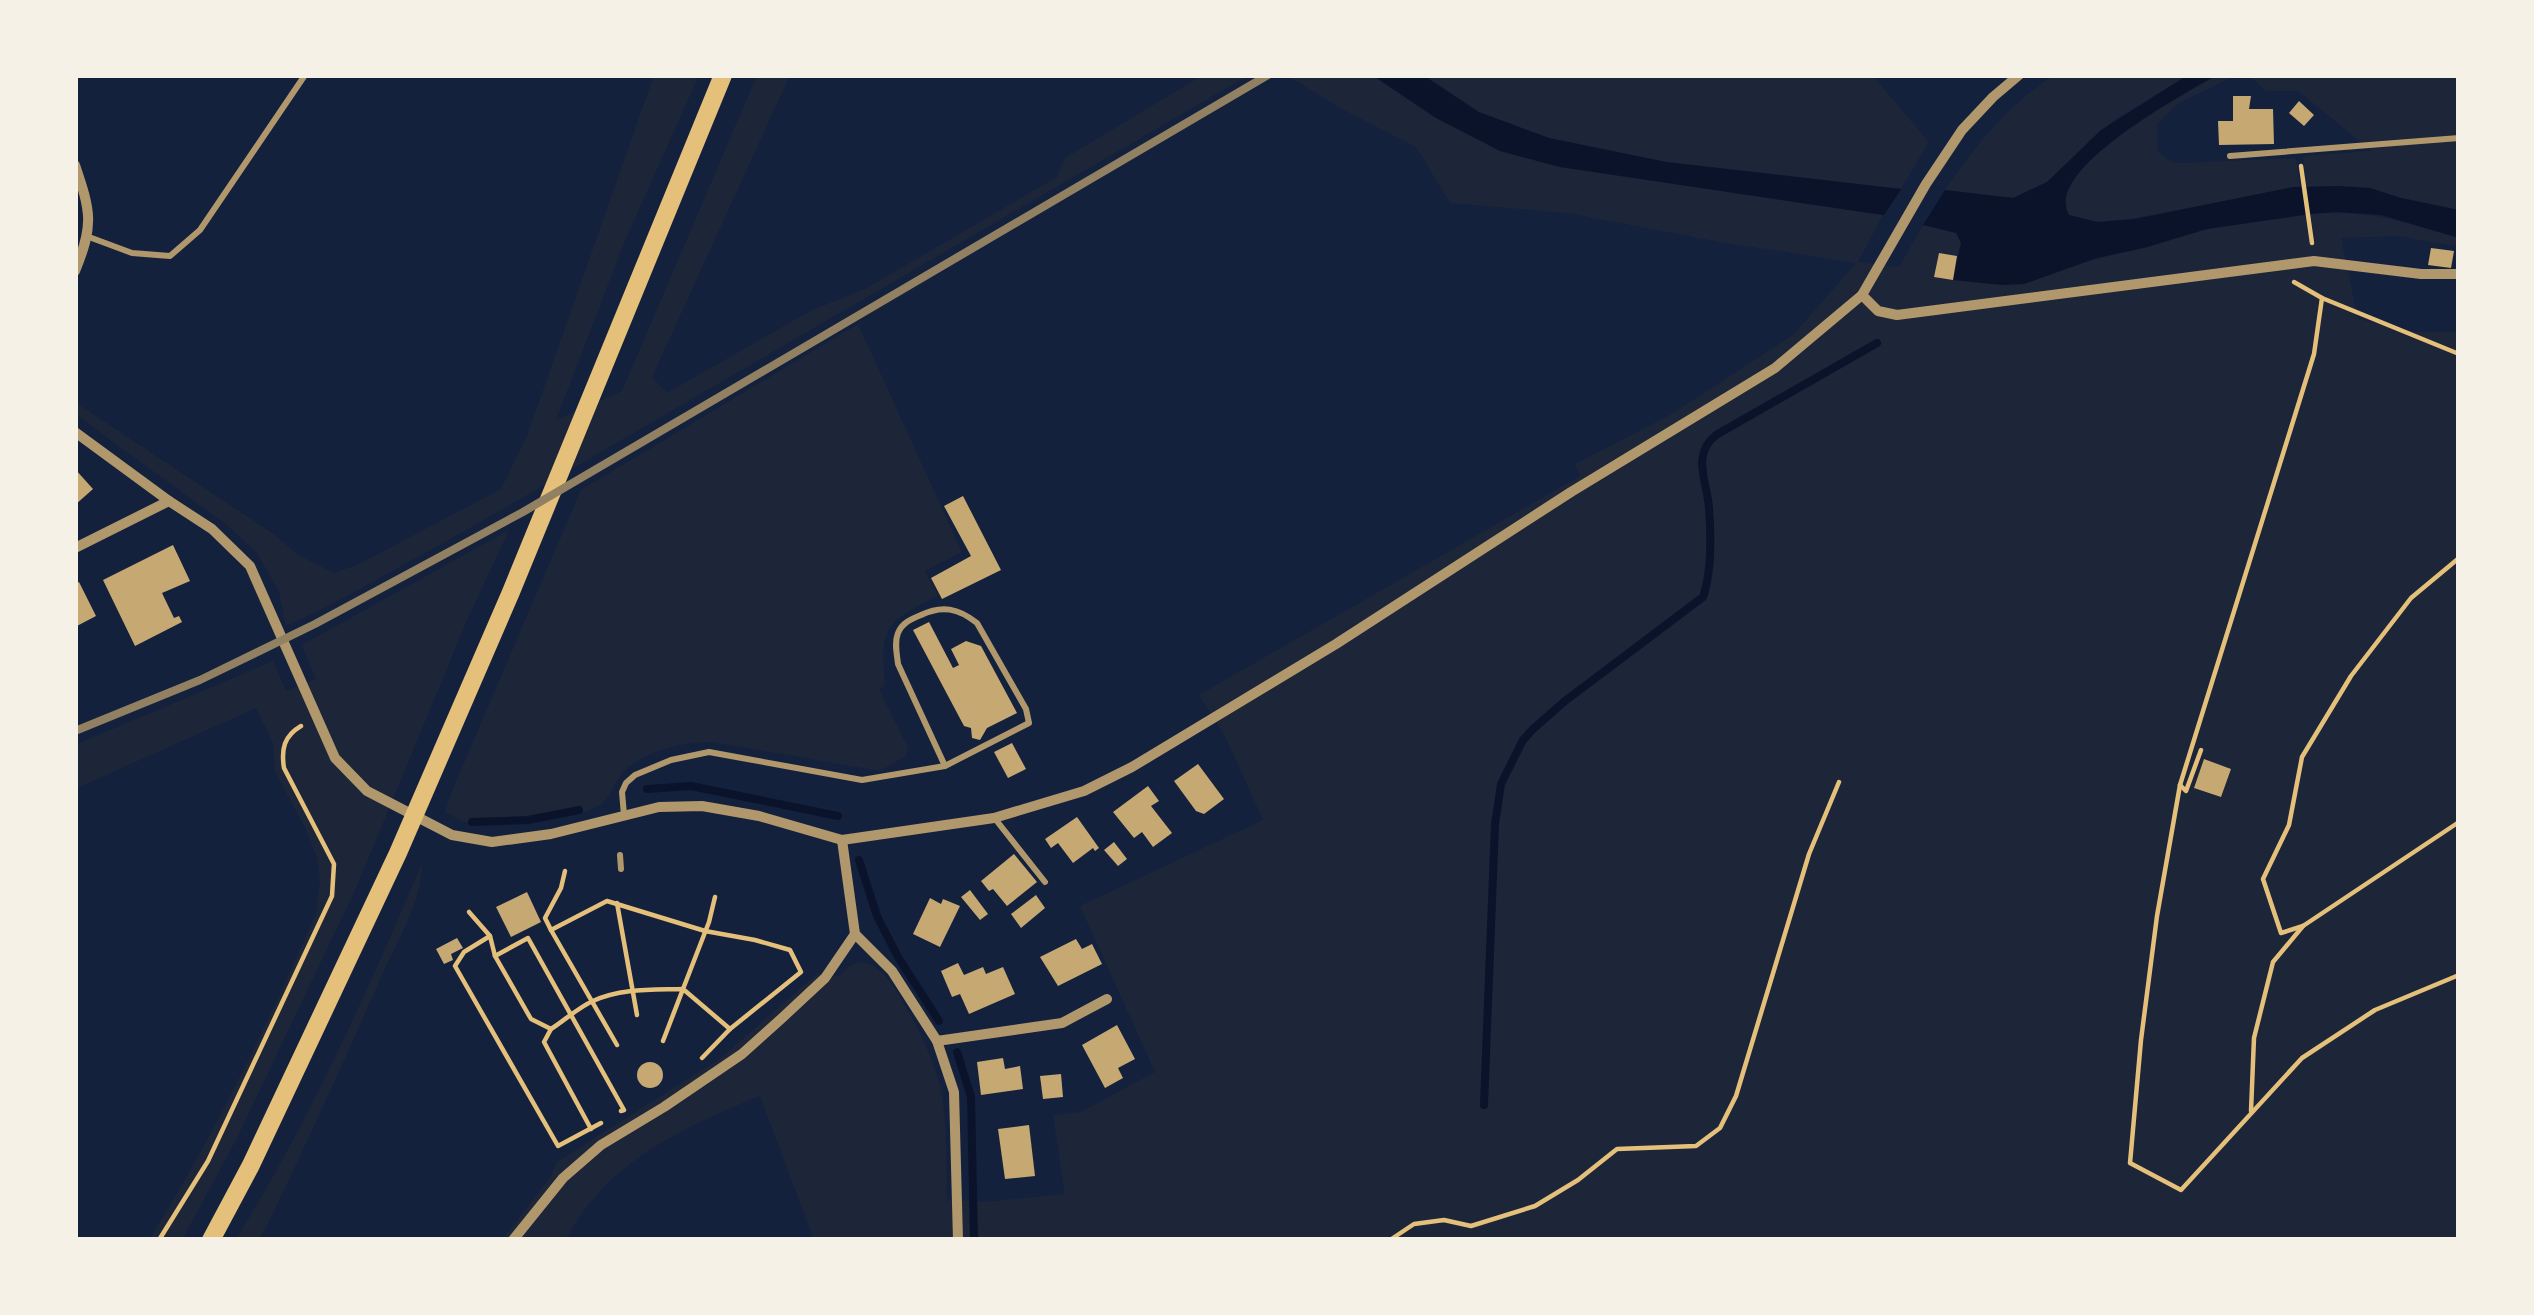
<svg xmlns="http://www.w3.org/2000/svg" width="2534" height="1315" font-family="Rubik,sans-serif">
	<rect width="100%" height="100%" fill="#14213d"/>
	<g fill="#1d2539">
		<polygon points="654,75 699,75 624,243 556,420 622,391 757,75 790,75 652,377 667,393 810,311 865,289 1057,177 1065,158 1203,75 1249,75 477,524 329,606 286,626 279,592 257,553 228,526 75,414 75,402 275,535 298,555 334,573 357,565 501,489 527,436"/>
		<path d="M1287,75H1372L1436,118L1560,167L1883,215L1858,262L1899,267L1923,225L1957,233L1961,243L1957,256L1939,253L1934,276L2002,285L2207,229L2305,215L2311,244L2315,242L2310,214C2369,209 2404,222 2459,238V247L2399,236L2341,238L2358,319L2416,332H2459V1240H814L760,1096C684,1126 604,1164 566,1240H502L551,1176L557,1162L721,1058L818,973L840,976C848,965 858,958 872,965C896,977 935,1059 940,1086C948,1123 946,1162 947,1199L986,1202L1065,1194L1053,1115L1081,1112L1155,1072L1080,906L1263,820L1225,736L1199,695L1580,476L1575,464L1670,415L1793,335L1856,263L1720,242L1568,213L1450,203L1416,147L1340,108Z"/>
		<polygon points="1423,75 1872,75 1929,142 1901,189 1666,162 1549,138 1479,113"/>
		<path d="M2055,75H2189L2113,121L2047,182L2034,189L2013,198L1945,190C1977,144 2007,105 2055,75Z"/>
		<path d="M2217,75H2237L2177,104L2157,124L2158,152L2171,162L2182,163L2296,158L2300,187L2135,218L2098,222L2069,216C2041,170 2185,94 2217,75Z"/>
		<polygon points="2248,75 2459,75 2459,210 2401,198 2370,188 2306,187 2303,156 2372,151 2298,91 2266,91"/>
		<path d="M858,324L962,552L925,571L938,595C887,623 879,624 885,686L879,689L908,748L906,756L880,771L712,742C683,742 644,751 623,772C615,781 611,796 601,804C584,818 495,829 471,824C462,821 453,816 445,812L452,791L581,490Z"/>
		<path d="M509,530L467,620L357,886L237,1138L182,1240H149C214,1136 267,1025 316,914L320,880L317,858L306,829L275,772L273,743L256,708L75,789V745L273,661L286,691L316,679L302,645Z"/>
		<path d="M422,864C421,903 397,942 381,977C345,1060 307,1142 268,1224L259,1240H235C310,1122 367,991 422,864Z"/>
	</g>
	<path fill="#0b132b" d="M1372,75H1423L1479,112L1549,138L1666,162L1901,189L1926,184L1945,190L2013,198L2047,182L2101,130L2183,78L2189,75H2217C2184,94 2042,170 2069,215L2098,222L2135,219L2293,187L2339,186L2370,188L2401,198L2459,210V238L2381,215L2337,212L2310,214L2207,229L2144,248L2097,258L2024,284L2002,285L1953,280L1961,243L1956,233L1883,215L1560,167L1500,151L1436,118Z"/>
	<polygon fill="#14213d" points="1914,180 1945,190 1920,230 1880,221 1906,182"/>
	<g fill="none" stroke-linecap="round" stroke-linejoin="round">
		<g stroke="#0b132b" stroke-width="8">
			<polyline points="647,789 691,786 838,816"/>
			<polyline points="472,822 528,820 579,810"/>
			<polyline points="859,860 877,916 898,957 939,1021"/>
			<polyline points="957,1052 971,1097 974,1240"/>
			<path d="M1484,1105L1495,824L1501,784L1523,740L1533,729L1565,701L1703,597C1712,571 1711,535 1709,508C1707,481 1691,455 1716,435L1877,343"/>
		</g>
	</g>
	<g fill="#c6a872">
		<polygon points="2233,96 2251,96 2249,109 2273,109 2274,144 2219,145 2218,121 2233,121"/>
		<polygon points="2299,101 2314,115 2304,126 2289,113"/>
		<polygon points="2431,248 2454,251 2451,268 2428,265"/>
		<polygon points="1939,253 1957,256 1953,280 1934,277"/>
		<polygon points="75,469 93,489 75,505"/>
		<polygon points="963,496 1001,570 942,599 931,578 971,556 944,506"/>
		<polygon points="173,545 190,581 162,593 174,618 179,616 182,622 135,646 103,580"/>
		<polygon points="79,582 96,616 75,627 75,584"/>
		<polygon points="929,622 953,668 959,665 951,649 966,641 981,646 1017,713 987,728 980,740 972,738 971,728 964,726 913,630"/>
		<polygon points="1012,743 1026,769 1008,778 994,752"/>
		<polygon points="2204,759 2231,769 2221,797 2194,788"/>
		<polygon points="1198,764 1224,799 1204,814 1196,811 1174,781"/>
		<polygon points="1148,786 1159,801 1151,806 1172,833 1153,847 1142,832 1134,838 1113,812"/>
		<polygon points="1077,817 1099,848 1095,851 1093,848 1073,863 1058,843 1051,848 1045,839"/>
		<polygon points="1114,842 1127,859 1118,866 1104,850"/>
		<polygon points="1014,854 1037,882 1007,906 993,889 989,891 981,881"/>
		<polygon points="970,890 988,914 980,920 961,897"/>
		<polygon points="527,892 541,922 511,937 496,907"/>
		<polygon points="1036,895 1045,908 1021,928 1011,914"/>
		<polygon points="930,898 941,904 943,899 960,906 940,947 913,934"/>
		<polygon points="457,938 463,948 451,954 453,960 444,964 436,949"/>
		<polygon points="1076,939 1082,949 1092,944 1102,964 1058,986 1040,957"/>
		<polygon points="958,963 964,975 983,967 986,974 1003,967 1015,994 969,1014 960,994 952,997 941,971"/>
		<polygon points="1117,1025 1135,1059 1118,1068 1123,1078 1105,1088 1082,1045"/>
		<polygon points="1003,1058 1005,1069 1020,1066 1023,1089 981,1095 977,1062"/>
		<circle cx="650" cy="1075" r="13"/>
		<polygon points="1061,1074 1063,1097 1043,1099 1040,1076"/>
		<polygon points="1029,1125 1035,1176 1005,1179 998,1129"/>
	</g>
	<g fill="none" stroke-linecap="round" stroke-linejoin="round">
		<g stroke="#e5c07b" stroke-width="4.5">
			<polyline points="2301,166 2312,243"/>
			<polyline points="2294,282 2322,298 2459,354"/>
			<polyline points="2322,298 2314,354 2180,785 2157,916 2141,1040 2130,1163 2181,1190 2302,1058 2375,1010 2459,975"/>
			<polyline points="2459,558 2411,598 2351,676 2302,757 2289,825 2263,879 2281,933 2303,926 2459,822"/>
			<polyline points="2180,785 2186,791 2201,750"/>
			<polyline points="715,897 709,922 683,989 730,1029"/>
			<polyline points="617,903 637,1015"/>
			<polyline points="469,912 490,936"/>
			<polyline points="551,930 545,918 561,888 565,871"/>
			<polyline points="495,956 490,936 464,952 455,966 558,1146 601,1123"/>
			<polyline points="551,1029 544,1042 591,1129"/>
			<polyline points="617,1045 551,930 607,901 705,931 755,940 790,950 801,972 730,1029 702,1058"/>
			<path d="M621,1111L624,1110L528,938L495,956L531,1019L551,1029C565,1020 579,1007 593,1001C621,988 653,990 683,989L663,1041"/>
			<polyline points="2251,1111 2254,1038 2273,962 2303,926"/>
			<path d="M159,1240L208,1161L332,896L334,864L284,768C281,749 284,736 301,726"/>
			<polyline points="1390,1240 1414,1224 1444,1220 1471,1226 1535,1206 1578,1180 1617,1149 1696,1146 1720,1128 1736,1096 1809,854 1839,782"/>
		</g>
		<g stroke="#b1986c" stroke-width="6">
			<polyline points="2230,156 2459,138"/>
			<polyline points="89,237 132,253 170,256 200,230 305,75"/>
			<path d="M624,815L622,792L626,783L635,775L671,760L709,752L862,780L945,766L1029,723L1026,709L977,623C958,608 942,605 921,615C911,619 902,623 898,633C894,643 897,654 898,664L945,766"/>
			<polyline points="996,820 1045,882"/>
			<polyline points="620,855 621,869"/>
		</g>
		<g stroke="#b1986c" stroke-width="10">
			<path d="M75,165C91,212 94,225 75,271"/>
			<polyline points="1862,295 1878,311 1897,315 2314,261 2421,274 2459,274"/>
			<polyline points="75,432 169,501 212,529 250,566 335,758 367,791 452,835 492,842 551,834 659,807 702,806 759,816 842,840 994,818 1084,791 1132,767 1336,644 1571,492 1775,368 1862,295 1926,184 1962,130 1993,97 2019,75"/>
			<polyline points="75,548 169,501"/>
			<polyline points="855,934 892,971 937,1041 954,1092 958,1240"/>
			<polyline points="937,1041 1062,1023 1107,999"/>
			<polyline points="513,1240 563,1178 601,1145 664,1107 742,1054 781,1019 825,978 855,934 842,840"/>
		</g>
		<polyline stroke="#e5c07b" stroke-width="18" points="211,1240 251,1165 398,853 511,592 723,75"/>
		<polyline stroke="#918062" stroke-width="8" points="75,731 200,680 315,624 523,512 1268,75"/>
	</g>
	<rect width="2534" height="1315" fill="none" stroke="#f6f1e7" stroke-width="156"/>
</svg>
